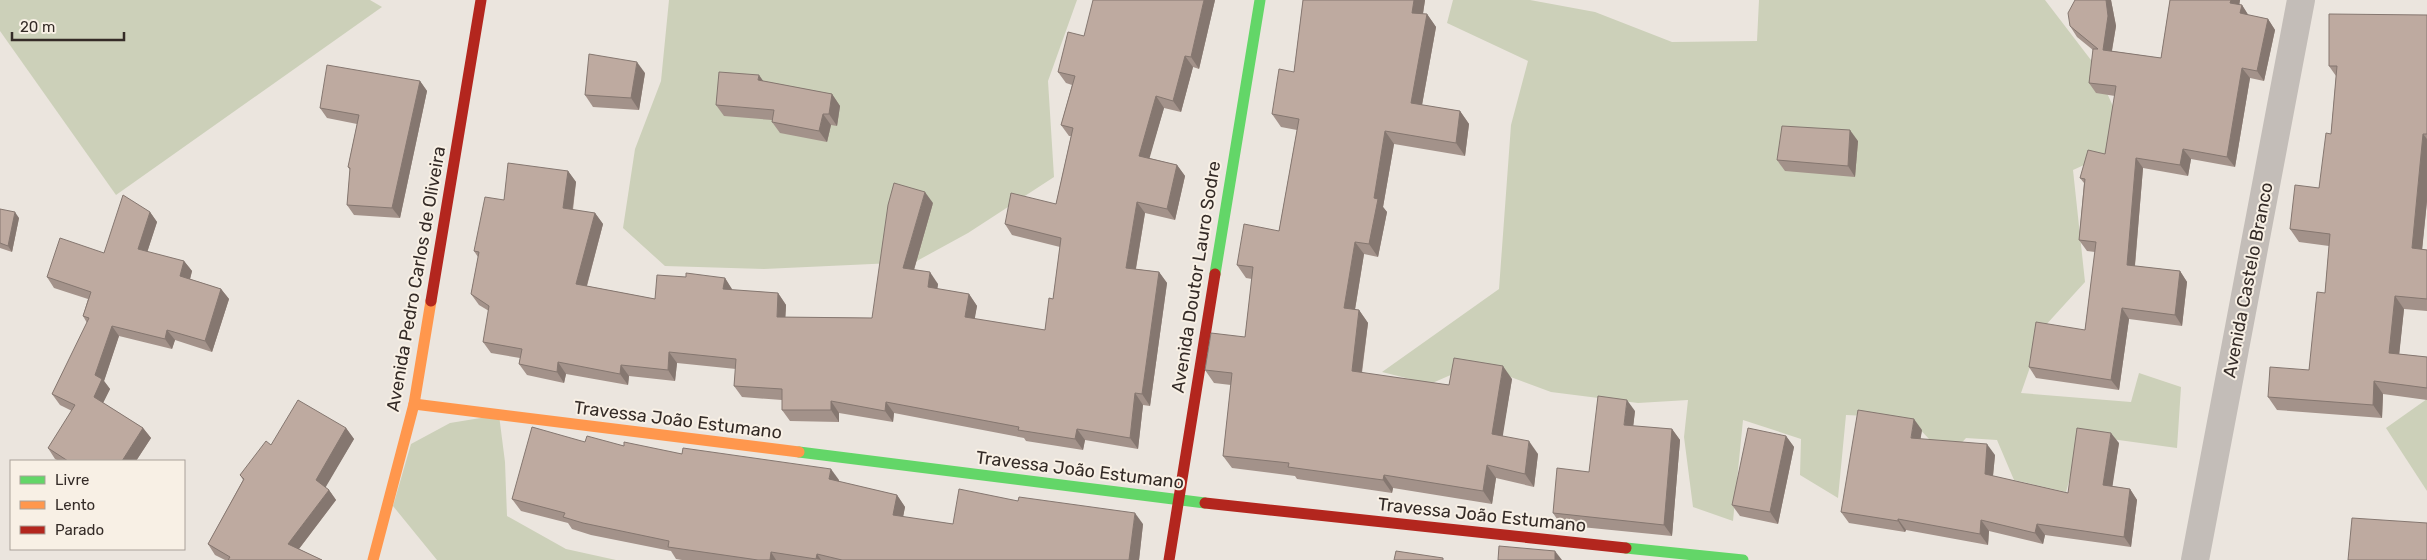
<svg xmlns="http://www.w3.org/2000/svg" width="2427" height="560" font-family="Rubik,sans-serif">
	<rect width="100%" height="100%" fill="#ebe5de"/>
	<g fill="#ccd0b9">
		<polygon points="0,0 370,0 382,7 116,195 0,31"/>
		<polygon points="669,0 1077,0 1048,81 1054,177 968,233 915,262 764,269 665,266 623,228 635,149 661,81"/>
		<polygon points="1453,0 1530,0 1595,12 1672,42 1757,41 1759,0 2045,0 2094,64 2116,113 2117,150 2073,170 2085,282 2044,327 2021,393 2131,402 2139,373 2181,387 2177,448 2082,435 2066,492 2014,480 1997,440 1966,438 1950,456 1930,440 1909,418 1846,415 1838,498 1800,475 1801,439 1743,420 1733,521 1693,507 1684,437 1688,400 1638,403 1551,392 1476,364 1430,384 1382,372 1499,289 1511,125 1528,61 1447,23"/>
		<polygon points="2427,399 2427,491 2386,428"/>
		<polygon points="499,415 505,462 507,516 566,549 616,560 437,560 393,506 411,444 450,423"/>
	</g>
	<g fill="none" stroke-linecap="round" stroke-linejoin="round">
		<polyline stroke="#c3bdb8" stroke-width="28" points="2195,560 2301,0"/>
		<g stroke="#63d668" stroke-width="11">
			<polyline points="1215,274 1260,0"/>
			<polyline points="799,452 1205,503"/>
			<polyline points="1626,548 1743,560"/>
		</g>
		<g stroke="#ff974d" stroke-width="11">
			<polyline points="414,404 799,452"/>
			<polyline points="373,560 414,404 431,301"/>
		</g>
		<g stroke="#b3261e" stroke-width="11">
			<polyline points="431,301 481,0"/>
			<polyline points="1205,503 1626,548"/>
			<polyline points="1169,560 1215,274"/>
		</g>
	</g>
	<g fill="#a3928a">
		<polygon points="1215,0 1199,69 1193,67 1181,112 1164,108 1149,158 1177,165 1185,176 1175,220 1145,213 1136,269 1159,272 1167,283 1150,406 1143,405 1138,449 1085,440 1083,450 1026,441 1024,438 894,413 893,422 839,413 839,422 790,421 782,410 782,400 742,397 734,386 736,369 677,363 675,381 629,376 628,385 566,374 564,383 527,375 519,364 520,358 491,353 483,342 489,311 479,305 471,294 478,257 474,251 504,200 568,171 576,182 573,210 595,213 603,224 587,286 655,299 686,277 725,278 732,290 778,293 786,305 785,317 872,318 933,203 914,270 938,284 937,289 969,294 977,306 974,319 1045,330 1053,299 1060,247 1012,235 1005,224 1056,204 1071,136 1069,136 1061,125 1072,85 1066,83 1058,72 1084,36"/>
		<polygon points="1303,0 1425,0 1423,14 1427,14 1436,27 1422,105 1460,111 1469,124 1465,156 1394,144 1383,207 1387,212 1378,257 1364,254 1355,310 1359,310 1368,323 1362,373 1449,385 1512,379 1502,436 1538,454 1534,487 1496,478 1492,504 1393,488 1392,493 1297,479 1295,476 1232,468 1223,456 1231,385 1214,383 1205,370 1245,337 1252,279 1246,278 1237,265 1279,231 1297,130 1281,127 1272,114 1294,72"/>
		<polygon points="2075,0 2111,0 2116,26 2112,51 2161,58 2170,0 2240,0 2239,5 2242,5 2248,15 2268,19 2275,30 2264,81 2250,78 2235,167 2191,159 2188,176 2143,168 2135,266 2180,271 2187,282 2182,326 2129,319 2119,390 2036,378 2029,367 2085,330 2095,252 2087,251 2079,240 2084,183 2080,178 2105,154 2115,96 2096,93 2089,83 2093,50 2077,37 2070,26"/>
		<polygon points="2427,15 2427,201 2422,249 2427,250 2427,311 2404,309 2399,354 2427,357 2427,400 2383,394 2382,418 2277,410 2268,397 2309,370 2325,293 2329,246 2299,242 2290,229 2319,188 2331,134 2336,76 2329,66"/>
		<polygon points="645,73 639,110 593,107 585,95"/>
		<polygon points="420,81 427,91 400,218 354,215 347,205 350,170 348,167 357,124 327,118 320,108"/>
		<polygon points="763,81 832,94 840,106 837,126 831,125 827,142 780,133 772,122 772,120 724,116 716,105"/>
		<polygon points="1858,141 1855,177 1785,171 1777,160"/>
		<polygon points="0,209 19,218 12,252 0,248"/>
		<polygon points="150,212 157,222 147,252 184,261 192,271 190,279 221,289 229,299 212,352 175,340 172,349 119,336 104,381 110,389 103,403 143,428 151,438 136,461 59,461 55,459 48,448 72,411 60,405 52,394 87,323 83,316 88,299 54,288 47,277 104,253"/>
		<polygon points="1635,411 1633,426 1672,429 1680,440 1672,536 1561,525 1553,513 1589,472"/>
		<polygon points="346,428 354,439 325,487 329,490 336,500 299,549 322,560 225,560 215,555 208,544 243,480 240,475 271,445"/>
		<polygon points="1922,430 1920,439 1995,455 1993,476 2068,493 2119,443 2112,486 2130,489 2137,500 2131,547 2045,535 2043,544 1989,531 1988,545 1906,530 1905,532 1849,523 1841,512"/>
		<polygon points="1786,436 1794,447 1778,524 1740,516 1732,505"/>
		<polygon points="585,442 624,446 682,454 839,480 839,482 897,495 905,507 903,517 953,524 1143,524 1139,560 682,560 676,559 671,551 591,535 572,529 568,523 521,511 512,499"/>
	</g>
	<g fill="#857770">
		<polygon points="1204,0 1215,0 1199,69 1191,57"/>
		<polygon points="1414,0 1425,0 1421,26 1412,13"/>
		<polygon points="2106,0 2111,0 2116,26 2110,61 2103,50"/>
		<polygon points="2231,0 2240,0 2238,14 2230,3"/>
		<polygon points="2242,5 2249,16 2240,13"/>
		<polygon points="1427,14 1436,27 1420,116 1411,103"/>
		<polygon points="2268,19 2275,30 2264,81 2257,71"/>
		<polygon points="1185,56 1193,67 1181,112 1173,101"/>
		<polygon points="637,62 645,73 639,110 631,98"/>
		<polygon points="2242,68 2250,78 2235,167 2227,157"/>
		<polygon points="759,75 767,86 758,80"/>
		<polygon points="420,81 427,91 400,218 392,208"/>
		<polygon points="832,94 840,106 837,126 829,114"/>
		<polygon points="1156,96 1164,108 1147,167 1139,156"/>
		<polygon points="1460,111 1469,124 1465,156 1456,143"/>
		<polygon points="823,114 831,125 827,142 819,131"/>
		<polygon points="1850,130 1858,141 1855,177 1848,166"/>
		<polygon points="1385,131 1394,144 1383,207 1387,212 1378,257 1369,244 1374,198"/>
		<polygon points="2423,134 2427,139 2427,201 2421,261 2412,248"/>
		<polygon points="2183,149 2191,159 2188,176 2180,165"/>
		<polygon points="2136,158 2143,168 2134,275 2127,265"/>
		<polygon points="1177,165 1185,176 1175,220 1167,209"/>
		<polygon points="568,171 576,182 571,220 563,208"/>
		<polygon points="925,192 933,203 911,280 903,268"/>
		<polygon points="1137,202 1145,213 1134,279 1126,268"/>
		<polygon points="15,212 19,218 12,252 8,246"/>
		<polygon points="150,212 157,222 145,259 138,249"/>
		<polygon points="595,213 603,224 584,296 576,284"/>
		<polygon points="1355,242 1364,254 1353,321 1344,308"/>
		<polygon points="184,261 192,271 188,287 180,276"/>
		<polygon points="2180,271 2187,282 2182,326 2175,315"/>
		<polygon points="930,272 938,284 936,299 928,287"/>
		<polygon points="1159,272 1167,283 1150,406 1142,394"/>
		<polygon points="725,278 732,289 731,300 723,289"/>
		<polygon points="221,289 229,299 212,352 205,341"/>
		<polygon points="778,293 786,305 785,328 777,317"/>
		<polygon points="969,294 977,306 973,329 965,317"/>
		<polygon points="2395,296 2404,309 2398,366 2389,353"/>
		<polygon points="2122,308 2129,319 2119,390 2111,380"/>
		<polygon points="1359,310 1368,323 1360,384 1352,371"/>
		<polygon points="112,326 119,336 104,381 110,389 101,407 94,397 95,375"/>
		<polygon points="167,330 175,340 172,349 165,339"/>
		<polygon points="669,352 677,363 675,381 668,370"/>
		<polygon points="558,362 566,374 564,383 557,372"/>
		<polygon points="621,365 629,376 628,385 620,374"/>
		<polygon points="1503,366 1512,379 1501,447 1492,434"/>
		<polygon points="2374,381 2383,394 2382,418 2373,405"/>
		<polygon points="1135,393 1143,405 1138,449 1130,438"/>
		<polygon points="1627,400 1635,411 1632,437 1624,425"/>
		<polygon points="831,401 839,413 839,422 831,410"/>
		<polygon points="886,402 894,413 893,422 885,411"/>
		<polygon points="1914,419 1922,430 1919,449 1911,438"/>
		<polygon points="143,428 151,438 136,461 122,461"/>
		<polygon points="346,428 354,439 324,490 316,480"/>
		<polygon points="1077,429 1085,440 1083,450 1075,439"/>
		<polygon points="1672,429 1680,440 1672,536 1664,525"/>
		<polygon points="2111,433 2119,443 2111,496 2103,485"/>
		<polygon points="1786,436 1794,447 1778,524 1770,512"/>
		<polygon points="1529,441 1538,454 1534,487 1525,474"/>
		<polygon points="1987,444 1995,455 1992,485 1985,474"/>
		<polygon points="1487,465 1496,478 1492,504 1483,491"/>
		<polygon points="831,469 839,480 837,491 829,479"/>
		<polygon points="1384,475 1393,488 1392,493 1383,480"/>
		<polygon points="2130,489 2137,500 2131,547 2124,537"/>
		<polygon points="329,490 336,500 295,554 288,544"/>
		<polygon points="897,495 905,507 901,527 893,515"/>
		<polygon points="1135,513 1143,524 1139,560 1129,560"/>
		<polygon points="1898,519 1906,530 1905,532 1898,521"/>
		<polygon points="1981,520 1989,531 1988,545 1980,534"/>
		<polygon points="2037,524 2045,535 2043,544 2035,533"/>
		<polygon points="1555,551 1562,560 1555,560"/>
		<polygon points="771,552 776,560 770,560"/>
		<polygon points="817,554 821,560 816,559"/>
	</g>
	<g fill="#beaaa0" stroke="#857770">
		<polygon points="1093,0 1204,0 1191,57 1185,56 1173,101 1156,96 1139,156 1177,165 1167,209 1137,202 1126,268 1159,272 1142,394 1135,393 1130,438 1077,429 1075,439 1018,430 1019,427 886,402 885,411 831,401 831,410 782,410 782,389 734,386 736,359 669,352 668,370 621,365 620,374 558,362 557,372 519,364 522,349 483,342 489,306 471,294 479,252 474,251 485,197 504,200 508,163 568,171 563,208 595,213 576,284 655,299 657,275 686,277 686,273 725,278 723,289 778,293 777,317 872,318 888,205 894,183 925,192 903,268 930,272 928,287 969,294 965,317 1045,330 1049,298 1053,299 1061,238 1005,224 1011,193 1056,204 1073,128 1061,125 1075,76 1058,72 1068,32 1084,36"/>
		<polygon points="1303,0 1414,0 1412,13 1427,14 1411,103 1460,111 1456,143 1385,131 1374,198 1378,199 1369,244 1355,242 1344,308 1359,310 1352,371 1449,385 1454,358 1503,366 1492,434 1529,441 1525,474 1487,465 1483,491 1384,475 1383,480 1288,467 1289,463 1223,456 1232,373 1205,370 1211,333 1245,337 1253,267 1237,265 1244,224 1279,231 1299,119 1272,114 1279,69 1294,72"/>
		<polygon points="2075,0 2106,0 2108,16 2103,50 2161,58 2170,0 2231,0 2230,3 2242,5 2240,13 2268,19 2257,71 2242,68 2227,157 2183,149 2180,165 2136,158 2127,265 2180,271 2175,315 2122,308 2111,380 2029,367 2036,322 2085,330 2096,242 2079,240 2085,179 2080,178 2088,150 2105,154 2116,86 2089,83 2093,49 2098,49 2070,26 2068,13"/>
		<polygon points="2329,14 2427,15 2427,134 2423,134 2412,248 2427,250 2427,299 2395,296 2389,353 2427,357 2427,388 2374,381 2373,405 2268,397 2270,367 2309,370 2317,292 2325,293 2330,234 2290,229 2295,185 2319,188 2326,133 2331,134 2337,66 2329,66"/>
		<polygon points="589,54 637,62 631,98 585,95"/>
		<polygon points="327,65 420,81 392,208 347,205 350,168 348,167 359,115 320,108"/>
		<polygon points="719,72 759,75 758,80 832,94 829,114 823,114 819,131 772,122 774,110 716,105"/>
		<polygon points="1782,126 1850,130 1848,166 1777,160"/>
		<polygon points="123,195 150,212 138,249 184,261 180,276 221,289 205,341 167,330 165,339 112,326 95,375 102,379 94,397 143,428 122,461 68,461 48,448 75,405 52,394 89,318 83,316 91,292 47,277 60,238 104,253"/>
		<polygon points="0,209 15,212 8,246 0,243"/>
		<polygon points="1598,396 1627,400 1624,425 1672,429 1664,525 1553,513 1557,468 1589,472"/>
		<polygon points="298,400 346,428 316,480 329,490 288,544 322,560 228,560 230,557 208,544 244,479 240,475 266,441 271,445"/>
		<polygon points="1858,410 1914,419 1911,438 1987,444 1985,474 2068,493 2077,428 2111,433 2103,485 2130,489 2124,537 2037,524 2035,533 1981,520 1980,534 1898,519 1898,521 1841,512"/>
		<polygon points="532,427 585,442 587,436 624,446 624,442 682,454 683,448 831,469 829,479 897,495 893,515 953,524 959,489 1018,501 1019,497 1135,513 1129,560 842,560 817,554 816,559 771,552 770,560 758,560 668,547 669,541 583,523 563,517 565,513 512,499"/>
		<polygon points="1748,428 1786,436 1770,512 1732,505"/>
		<polygon points="2352,518 2427,523 2427,560 2348,560"/>
		<polygon points="1499,546 1555,551 1555,560 1498,560"/>
		<polygon points="1396,551 1443,558 1443,560 1394,560"/>
	</g>
	<g text-anchor="middle" dominant-baseline="central" stroke-width="4" stroke-linejoin="round" paint-order="stroke">
		<g font-size="18" fill="#342b27" stroke="#f8f0e5">
			<text transform="translate(1196 277) rotate(-81)">Avenida Doutor Lauro Sodre</text>
			<text transform="translate(416 279) rotate(-80)">Avenida Pedro Carlos de Oliveira</text>
			<text transform="translate(2248 280) rotate(-79)">Avenida Castelo Branco</text>
			<text transform="translate(678 420) rotate(7)">Travessa João Estumano</text>
			<text transform="translate(1080 470) rotate(7)">Travessa João Estumano</text>
			<text transform="translate(1482 515) rotate(6)">Travessa João Estumano</text>
		</g>
	</g>
	<rect x="10" y="460" width="175" height="90" fill="#f8f0e5" stroke="#aaa199"/>
	<rect x="20" y="476" width="25" height="8" fill="#63d668" stroke="#aaa199"/>
	<text x="55" y="485" font-size="15" fill="#342b27">Livre</text>
	<rect x="20" y="501" width="25" height="8" fill="#ff974d" stroke="#aaa199"/>
	<text x="55" y="510" font-size="15" fill="#342b27">Lento</text>
	<rect x="20" y="526" width="25" height="8" fill="#b3261e" stroke="#aaa199"/>
	<text x="55" y="535" font-size="15" fill="#342b27">Parado</text>
	<path d="M12 32v8h112v-8" fill="none" stroke="#342b27" stroke-width="2.5"/>
	<text x="20" y="32" font-size="15" fill="#342b27" stroke="#f8f0e5" stroke-width="4" paint-order="stroke">20 m</text>
</svg>
